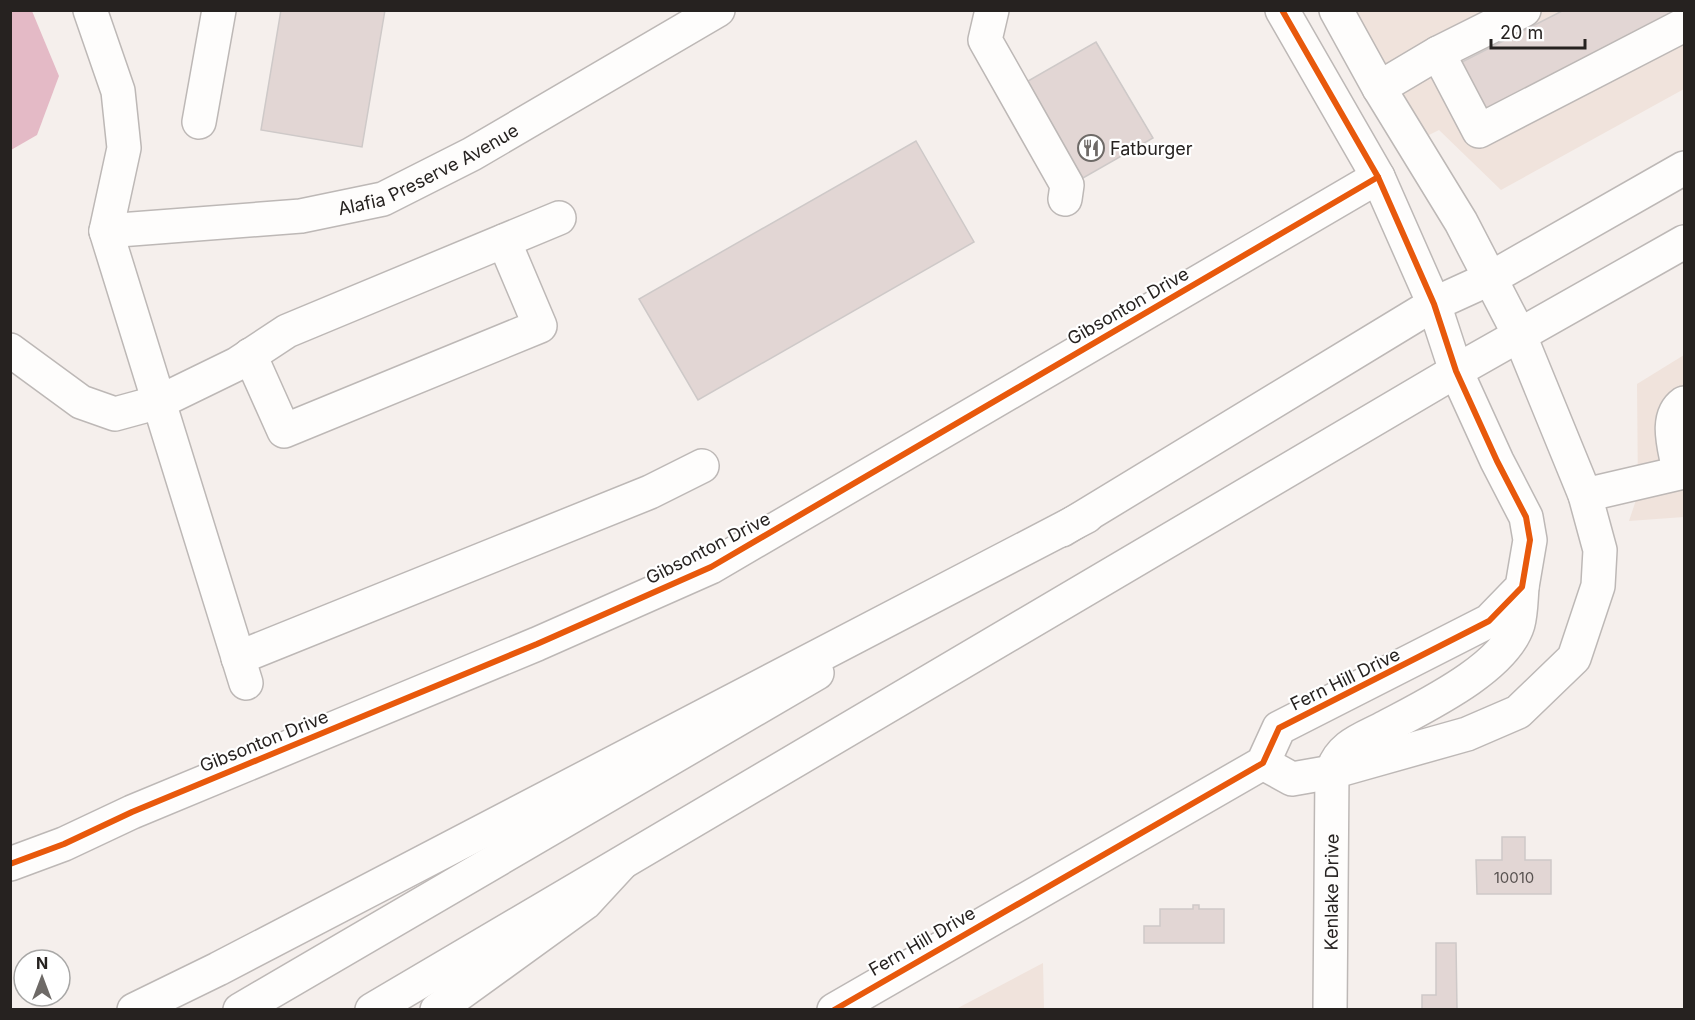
<svg xmlns="http://www.w3.org/2000/svg" width="1695" height="1020" font-family="Inter,sans-serif">
	<rect width="100%" height="100%" fill="#f5efec"/>
	<g fill="#f0e3dc">
		<polygon points="1354,11 1684,11 1684,89 1501,190 1439,130 1427,136 1391,79"/>
		<polygon points="1684,355 1684,517 1629,521 1638,494 1637,384"/>
		<polygon points="1043,963 1044,1009 956,1009"/>
	</g>
	<polygon fill="#e4bac6" points="11,10 32,11 59,76 37,135 11,150"/>
	<g fill="#e2d6d4" stroke="#cec9c8" stroke-width="1.5">
		<polygon points="281,10 385,10 362,147 261,130"/>
		<polygon points="1564,10 1684,10 1484,114 1458,64"/>
		<polygon points="1096,42 1153,138 1083,178 1028,81"/>
		<polygon points="916,141 974,242 698,400 639,299"/>
		<polygon points="1502,837 1525,837 1525,860 1551,860 1551,894 1477,894 1476,860 1502,860"/>
		<polygon points="1193,905 1199,905 1199,909 1224,909 1224,943 1144,943 1144,926 1160,926 1160,909 1193,909"/>
		<polygon points="1436,943 1456,943 1457,1010 1422,1010 1422,995 1436,995"/>
	</g>
	<g fill="none" stroke-linecap="round" stroke-linejoin="round">
		<defs>
			<g id="minor">
				<polyline points="90,10 118,91 124,148 106,231 246,683"/>
				<polyline points="992,10 985,40 1067,185 1065,199"/>
				<polyline points="1438,53 1524,10"/>
				<polyline points="1379,88 1438,53 1479,131 1684,25"/>
				<polyline points="199,122 219,10"/>
				<path id="s1" d="M106,231L301,216L383,199L472,154L718,10"/>
				<polyline points="10,350 81,402 115,414 159,402 237,364 287,331 559,218"/>
				<polyline points="250,355 284,431 540,326 504,241"/>
				<path d="M1679,472C1676,450 1663,418 1684,403"/>
				<polyline points="1585,495 1684,472"/>
				<polyline points="238,658 650,492 702,466"/>
				<polyline points="1263,763 1292,779 1332,772 1467,734 1518,712 1574,658 1598,586 1600,550 1585,495 1520,336 1461,222 1379,88 1336,10"/>
				<polyline points="10,864 64,844 132,812 537,644 711,567 1378,177"/>
				<polyline points="834,1010 1263,763 1279,728 1489,621 1522,587 1530,540 1526,517 1497,461 1456,371 1434,304 1378,177 1282,10"/>
				<path id="s2" d="M1330,1010L1332,772C1340,745 1363,739 1386,727C1425,706 1505,668 1518,624C1521,613 1521,599 1522,587"/>
			</g>
			<g id="major">
				<polyline points="1062,530 1434,304 1491,278 1684,168"/>
				<polyline points="240,1010 817,673"/>
				<polyline points="372,1010 1456,371 1684,242"/>
			</g>
			<g id="highway">
				<polyline points="134,1010 218,969 1087,516"/>
				<polyline points="437,1010 585,903 621,864"/>
			</g>
		</defs>
		<use href="#minor" stroke="#bdb8b6" stroke-width="36"/>
		<use href="#major" stroke="#bdb8b6" stroke-width="36"/>
		<use href="#highway" stroke="#bdb8b6" stroke-width="36"/>
		<use href="#minor" stroke="#fefdfc" stroke-width="33"/>
		<use href="#major" stroke="#fefdfc" stroke-width="33"/>
		<use href="#highway" stroke="#fefdfc" stroke-width="33"/>
		<defs>
			<g id="cycleway">
				<polyline points="10,864 64,844 132,812 537,644 711,567 1378,177"/>
				<polyline points="834,1010 1263,763 1279,728 1489,621 1522,587 1530,540 1526,517 1497,461 1456,371 1434,304 1378,177 1282,10"/>
			</g>
		</defs>
		<use href="#cycleway" stroke="#fff" stroke-width="10"/>
		<use href="#cycleway" stroke="#e8590c" stroke-width="6"/>
	</g>
	<defs>
		<symbol id="restaurant-ring" viewBox="-11 -11 22 22"><circle r="9.5" fill="#fff" stroke="#6e6a67" stroke-width="1.5"/><path d="M-5-6h1v4h1v-4h1v4h1v-4h1v5L-1.5 .5V6h-2V.5L-5-1ZM5-6V6H3V1.5H1.5Q1.5-4 5-6Z" fill="#6e6a67"/></symbol>
	</defs>
	<g fill-rule="evenodd">
		<use href="#restaurant-ring" x="1076" y="133" width="30" height="30"/>
	</g>
	<g text-anchor="middle" dominant-baseline="central" stroke-width="4.5" stroke-linejoin="round" paint-order="stroke">
		<g font-size="15" fill="#585250">
			<text x="1514" y="877">10010</text>
		</g>
		<g font-size="18" fill="#262220" stroke="#fff" text-anchor="start">
			<text x="1110" y="148">Fatburger</text>
		</g>
		<g font-size="18" fill="#262220" stroke="#fff">
			<text stroke="none"><textPath href="#s1" startOffset="332">Alafia Preserve Avenue</textPath></text>
			<text transform="translate(1128 306) rotate(-30)">Gibsonton Drive</text>
			<text transform="translate(708 548) rotate(-27)">Gibsonton Drive</text>
			<text transform="translate(1345 679) rotate(-26)">Fern Hill Drive</text>
			<text transform="translate(264 741) rotate(-22)">Gibsonton Drive</text>
			<text stroke="none"><textPath href="#s2" startOffset="118">Kenlake Drive</textPath></text>
			<text transform="translate(922 941) rotate(-30)">Fern Hill Drive</text>
		</g>
	</g>
	<rect width="1695" height="1020" fill="none" stroke="#262220" stroke-width="24"/>
	<g transform="translate(42 978)"><circle r="28" fill="#ffffff" stroke="#a8a7a6" stroke-width="1.5"/>
	<path d="M0-4.5L10 22L0 15L-10 22Z" fill="#6e6a67"/>
	<text y="-9" font-size="16" font-weight="bold" text-anchor="middle" fill="#262220">N</text>
	</g>
	<path d="M1491 39v9h94v-9" fill="none" stroke="#262220" stroke-width="3"/>
	<text x="1500" y="39" font-size="18" fill="#262220" stroke="#ffffff" stroke-width="4.5" paint-order="stroke">20 m</text>
</svg>
